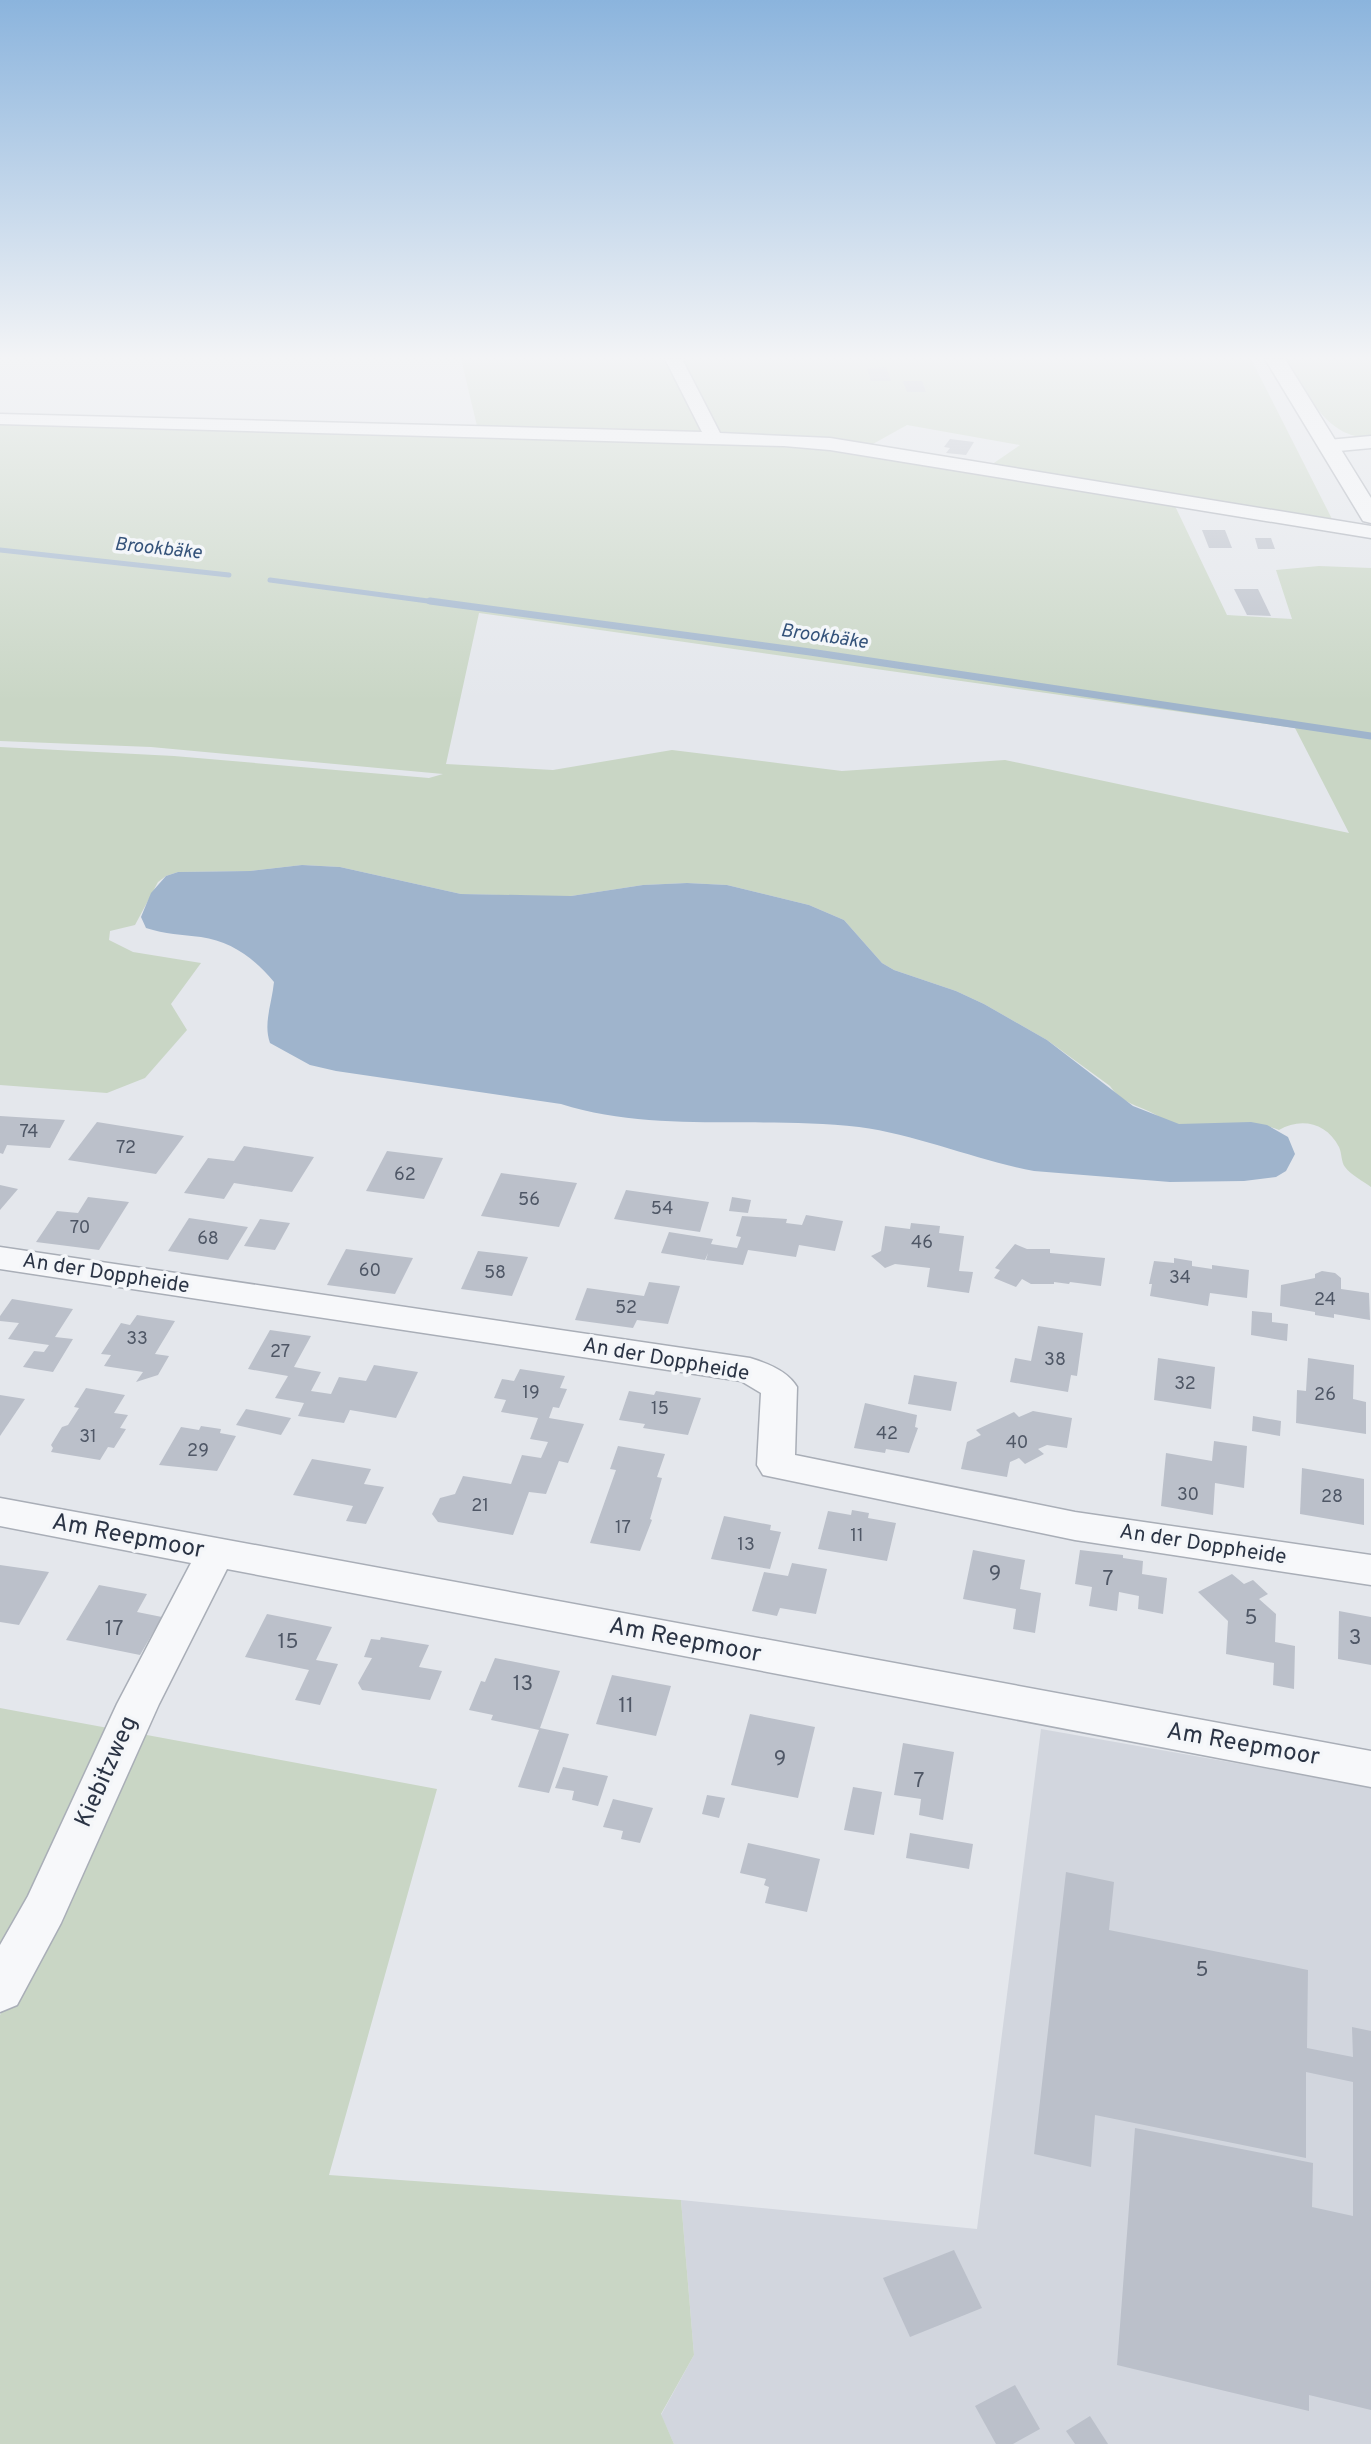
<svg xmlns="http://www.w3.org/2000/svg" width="1371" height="2444" font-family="Overpass,sans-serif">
	<rect width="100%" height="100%" fill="#e4e7ec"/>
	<polygon fill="#d2d6de" points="1041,1729 1371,1787 1371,2444 674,2444 661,2415 694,2355 681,2200 977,2229"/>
	<g fill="#c9d6c5" fill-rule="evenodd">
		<polygon points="461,359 668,359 702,434 477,426"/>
		<polygon points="682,359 1251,359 1332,519 1314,520 991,465 1020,445 907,425 871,445 719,435"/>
		<path d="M1285,359H1371V438C1325,438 1308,393 1285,359Z"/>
		<path d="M0,423L752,445L823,450L1175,506L1227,615L1292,619L1276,570L1319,566L1371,568V1187C1363,1181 1351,1175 1345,1167C1341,1162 1342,1153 1339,1147C1327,1123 1301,1117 1279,1130C1246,1117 1215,1129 1181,1125C1168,1123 1158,1115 1146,1110C1132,1104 1119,1100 1110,1086L1047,1040L984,1004L956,991L894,970L882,963L844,920L809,905L727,885L687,883L643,885L571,896H536L461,894L340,867L302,865L250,871L178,872L166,876L158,882L135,925L110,931L109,940L133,952L201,963L171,1004L187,1030L145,1078L107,1093L0,1085V747L174,756L429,778L443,774L151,747L0,741ZM479,613L1295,728L1349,833L1005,760L842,771L672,750L553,770L446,764Z"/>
		<polygon points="0,1708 108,1728 0,1965"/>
		<polygon points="136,1733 437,1789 329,2175 681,2200 694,2355 661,2414 674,2444 0,2444 0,2015 77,1872"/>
	</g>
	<path fill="#9fb4cc" d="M302,865L340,867L461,894L571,896L643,885L687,883L727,885L809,905L844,920L882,963L894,970L956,991L984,1004L1047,1040L1133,1106L1179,1124L1251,1122L1267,1125L1288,1137L1295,1154L1286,1171L1276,1177L1244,1181L1170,1182L1034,1171C975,1160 919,1135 859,1127C760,1115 657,1134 561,1104L336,1071L310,1065L270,1043C263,1024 272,1003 274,982C255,959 231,941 201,937C182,935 165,934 146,928L141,917L151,893L166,876L178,872L250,871Z"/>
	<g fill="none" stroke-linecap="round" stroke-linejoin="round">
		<g stroke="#9fb4cc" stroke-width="5">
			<polyline points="0,550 229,575"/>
			<polyline points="270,580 443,603"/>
		</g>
		<polyline stroke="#9fb4cc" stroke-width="7" points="430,601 810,652 1371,736"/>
	</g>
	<g fill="#bbc0ca">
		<polygon points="886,367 891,381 871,381 867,368"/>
		<polygon points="903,381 922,381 926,392 907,392"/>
		<polygon points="950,439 974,442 966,455 946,453 950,448 944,447"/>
		<polygon points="1202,530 1225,530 1232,548 1209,548"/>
		<polygon points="1255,538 1271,538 1275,549 1258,549"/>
		<polygon points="1234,589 1258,589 1271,616 1247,615"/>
		<polygon points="0,1116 65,1120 50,1148 7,1145 3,1154 0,1153"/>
		<polygon points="97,1122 184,1136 156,1174 68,1160"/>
		<polygon points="244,1146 314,1157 292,1192 234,1183 224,1199 184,1193 208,1158 234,1161"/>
		<polygon points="387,1151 443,1158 424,1199 366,1191"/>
		<polygon points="501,1173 577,1183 559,1227 481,1216"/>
		<polygon points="0,1185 18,1189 0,1210"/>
		<polygon points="626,1190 709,1202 700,1232 614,1219"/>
		<polygon points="88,1197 129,1202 99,1250 36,1242 57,1211 78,1213"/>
		<polygon points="732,1197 751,1200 748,1213 729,1211"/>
		<polygon points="806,1215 843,1221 835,1251 799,1245 796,1257 748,1250 743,1265 706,1260 708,1253 705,1260 661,1253 669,1232 713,1239 711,1244 737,1248 741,1237 736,1236 742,1216 787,1219 786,1223 802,1225"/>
		<polygon points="189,1218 248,1227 228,1260 168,1251"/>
		<polygon points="260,1219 290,1223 275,1250 244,1246"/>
		<polygon points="911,1223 940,1226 939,1233 964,1236 959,1271 973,1272 969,1293 927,1287 930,1268 895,1264 885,1268 871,1256 881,1251 885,1226 910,1229"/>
		<polygon points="1015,1244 1027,1249 1050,1249 1050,1253 1105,1258 1101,1286 1070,1282 1069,1284 1054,1282 1054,1284 1031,1284 1022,1279 1016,1287 994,1278 1000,1270 995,1268"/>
		<polygon points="346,1249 413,1258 395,1294 327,1285"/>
		<polygon points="478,1251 528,1257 512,1296 461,1289"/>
		<polygon points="1174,1258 1192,1261 1192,1266 1212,1269 1212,1265 1249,1270 1247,1298 1210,1293 1208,1306 1150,1296 1152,1284 1149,1284 1154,1261 1174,1263"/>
		<polygon points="1322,1271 1335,1273 1341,1278 1341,1289 1369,1293 1370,1320 1334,1314 1334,1318 1315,1315 1315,1312 1280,1306 1281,1285 1315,1278 1315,1274"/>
		<polygon points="649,1282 680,1286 668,1324 637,1320 633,1328 575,1320 587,1288 644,1296"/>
		<polygon points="12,1299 73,1309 55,1337 73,1339 53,1372 23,1367 34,1351 44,1352 49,1345 8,1339 19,1323 0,1321 0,1316"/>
		<polygon points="1252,1311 1272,1313 1272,1322 1288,1324 1287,1341 1251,1335"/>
		<polygon points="137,1315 175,1321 155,1354 169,1356 158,1375 136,1382 143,1372 104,1366 111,1355 101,1354 121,1323 130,1325"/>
		<polygon points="1038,1326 1083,1333 1077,1376 1071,1375 1068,1392 1010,1382 1015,1358 1031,1361"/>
		<polygon points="270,1330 311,1336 294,1367 321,1372 311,1391 331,1394 339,1377 366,1381 374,1365 418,1372 396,1418 350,1410 344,1423 298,1416 304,1403 275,1398 288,1376 248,1369"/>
		<polygon points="1158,1358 1215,1367 1211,1409 1154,1400"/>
		<polygon points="1308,1358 1354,1365 1353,1399 1366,1402 1366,1434 1296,1423 1297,1390 1306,1391"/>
		<polygon points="520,1369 565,1376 560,1388 567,1389 559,1408 553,1407 549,1418 584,1424 568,1463 559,1461 546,1494 529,1492 513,1535 438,1522 432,1514 440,1498 455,1494 463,1476 511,1484 522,1455 541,1458 548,1442 530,1439 538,1418 501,1412 506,1400 494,1398 502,1379 514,1381"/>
		<polygon points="914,1375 957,1382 951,1411 908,1404"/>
		<polygon points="86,1388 125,1395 114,1413 128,1415 120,1428 126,1429 114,1448 108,1447 100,1460 51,1452 53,1448 51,1445 62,1427 68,1425 79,1408 74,1407"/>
		<polygon points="629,1391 654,1395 656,1391 701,1398 688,1435 643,1428 645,1424 619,1420"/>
		<polygon points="0,1395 25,1399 0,1436"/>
		<polygon points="865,1403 917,1415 915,1427 918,1428 909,1453 886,1449 885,1453 854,1448"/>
		<polygon points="246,1409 291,1418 281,1435 236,1425"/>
		<polygon points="1033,1411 1072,1418 1067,1448 1047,1445 1038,1449 1044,1454 1025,1464 1019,1458 1010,1462 1007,1477 961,1469 967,1442 981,1435 976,1430 1014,1412 1019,1417"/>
		<polygon points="1253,1416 1281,1421 1280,1436 1252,1431"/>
		<polygon points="201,1426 221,1429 220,1433 236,1436 217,1471 159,1465 181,1427 199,1430"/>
		<polygon points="1214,1441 1247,1446 1244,1488 1215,1483 1213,1515 1161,1506 1166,1453 1212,1461"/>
		<polygon points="618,1446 665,1454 657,1477 662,1478 650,1519 652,1520 640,1551 590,1543 616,1470 610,1469"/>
		<polygon points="312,1459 371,1469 364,1484 384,1487 366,1524 346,1521 353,1506 293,1495"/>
		<polygon points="1302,1468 1364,1479 1364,1525 1300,1514"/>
		<polygon points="852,1510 869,1513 868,1518 896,1523 887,1561 818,1549 828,1511 851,1515"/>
		<polygon points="724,1516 771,1525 770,1530 781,1532 770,1569 711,1559"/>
		<polygon points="973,1550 1025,1560 1020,1589 1041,1593 1035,1633 1013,1629 1016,1609 963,1599"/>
		<polygon points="1080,1550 1123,1555 1123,1558 1143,1561 1142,1574 1167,1578 1163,1614 1138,1609 1139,1596 1119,1592 1117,1611 1089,1606 1092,1587 1075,1584"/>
		<polygon points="792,1563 827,1569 816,1614 780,1608 777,1616 752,1611 764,1572 788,1576"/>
		<polygon points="0,1565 49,1572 19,1625 0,1622"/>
		<polygon points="1232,1574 1244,1584 1253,1580 1268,1594 1259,1599 1276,1614 1275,1642 1295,1646 1294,1689 1273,1685 1274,1663 1226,1654 1228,1621 1198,1592"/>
		<polygon points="99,1585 147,1594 137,1612 162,1617 140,1655 66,1640"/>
		<polygon points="1339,1611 1371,1617 1371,1665 1338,1659"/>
		<polygon points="267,1614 332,1627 316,1660 338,1664 320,1705 295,1700 309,1670 245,1657"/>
		<polygon points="381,1637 429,1645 419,1667 442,1671 430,1700 362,1690 358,1683 372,1658 364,1657 371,1639 380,1640"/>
		<polygon points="495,1658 560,1671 540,1728 569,1734 549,1793 518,1787 539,1730 491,1720 493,1715 469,1710 481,1681 485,1682"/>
		<polygon points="612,1675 671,1686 656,1736 596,1724"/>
		<polygon points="750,1714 815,1727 798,1798 731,1785"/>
		<polygon points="903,1743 954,1752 943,1820 919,1815 921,1799 894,1795"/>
		<polygon points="563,1767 608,1776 598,1806 572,1800 574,1791 555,1788"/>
		<polygon points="853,1787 882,1792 874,1835 844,1830"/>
		<polygon points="707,1795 725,1798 719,1818 702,1814"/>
		<polygon points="613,1799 653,1808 640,1843 621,1839 623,1831 603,1827"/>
		<polygon points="910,1833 973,1844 969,1869 906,1858"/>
		<polygon points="748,1843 820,1859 807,1912 765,1903 769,1887 764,1885 766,1879 740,1873"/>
		<polygon points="1066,1872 1114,1882 1109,1930 1308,1970 1307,2048 1353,2057 1352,2027 1371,2031 1371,2410 1309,2395 1309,2411 1117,2365 1135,2128 1313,2163 1312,2207 1353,2216 1353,2082 1306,2072 1306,2158 1095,2115 1091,2167 1034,2154"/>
		<polygon points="954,2250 982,2308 910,2337 883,2278"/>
		<polygon points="1015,2385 1040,2429 1013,2444 996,2444 975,2406"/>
		<polygon points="1090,2416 1108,2444 1075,2444 1066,2431"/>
	</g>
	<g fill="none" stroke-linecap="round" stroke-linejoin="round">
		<defs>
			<g id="minor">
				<polygon points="665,359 682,359 720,433 830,438 1371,526 1371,538 830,450 784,446 0,424 0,414 702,432"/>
				<polygon points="1371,436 1371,448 1328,452 1319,446 1328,440"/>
				<path d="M0,1247L750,1358C767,1363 788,1371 797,1387L795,1455L1075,1512L1371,1555V1585L1075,1540L763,1475L757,1465L761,1393L741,1381L0,1269Z"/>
				<polygon points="0,1498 1371,1751 1371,1787 227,1569 159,1704 61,1923 17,2005 0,2012 0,1945 28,1896 117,1704 191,1563 0,1526"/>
			</g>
			<polygon id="tertiary" points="1265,359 1285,359 1371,498 1371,523 1363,521 1360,516"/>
		</defs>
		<use href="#minor" stroke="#a9aeb7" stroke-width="3"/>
		<use href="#tertiary" stroke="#a9aeb7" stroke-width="3"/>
		<use href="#minor" fill="#f7f8fa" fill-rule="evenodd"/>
		<use href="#tertiary" fill="#f7f8fa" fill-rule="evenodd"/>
	</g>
	<linearGradient id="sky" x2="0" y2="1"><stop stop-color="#8bb4dd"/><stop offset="0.51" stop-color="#f3f4f6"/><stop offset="1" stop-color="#f3f4f6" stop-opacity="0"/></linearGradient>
	<rect width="1371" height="701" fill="url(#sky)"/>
	<g text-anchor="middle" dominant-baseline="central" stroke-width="7" stroke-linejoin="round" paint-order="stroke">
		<g font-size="18" fill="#4f5766">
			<text x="29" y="1132">74</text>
			<text x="126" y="1148">72</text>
			<text x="405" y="1175">62</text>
			<text x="529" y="1200">56</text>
			<text x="662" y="1209">54</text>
			<text x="80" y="1228">70</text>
			<text x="208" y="1239">68</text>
			<text x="922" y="1243">46</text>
			<text x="370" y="1271">60</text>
			<text x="495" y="1273">58</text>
			<text x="1180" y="1278">34</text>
			<text x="1325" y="1300">24</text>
			<text x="626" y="1308">52</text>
			<text x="137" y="1339">33</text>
			<text x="280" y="1352">27</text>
			<text x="1055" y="1360">38</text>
			<text x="1185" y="1384">32</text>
			<text x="531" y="1393">19</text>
			<text x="1325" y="1395">26</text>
			<text x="660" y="1409">15</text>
			<text x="887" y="1434">42</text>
			<text x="88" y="1437">31</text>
			<text x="1017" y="1443">40</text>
			<text x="198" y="1451">29</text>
			<text x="1188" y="1495">30</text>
			<text x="1332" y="1497">28</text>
			<text x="480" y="1506">21</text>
			<text x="623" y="1528">17</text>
			<text x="857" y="1536">11</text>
			<text x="746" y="1545">13</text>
		</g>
		<g font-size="19" font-style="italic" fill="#34527a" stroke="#f4f6f9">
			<text transform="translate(158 549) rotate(6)">Brookbäke</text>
			<text transform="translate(824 637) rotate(8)">Brookbäke</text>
		</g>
		<g font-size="21" fill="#2b3445" stroke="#f4f6f9">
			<text transform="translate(106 1274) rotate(9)">An der Doppheide</text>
			<text transform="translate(666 1360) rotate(10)">An der Doppheide</text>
			<text transform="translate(1203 1545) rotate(9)">An der Doppheide</text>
		</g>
		<g font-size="21" fill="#4f5766">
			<text x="995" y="1574">9</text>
			<text x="1108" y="1579">7</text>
			<text x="1251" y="1618">5</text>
			<text x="114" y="1629">17</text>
			<text x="1355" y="1638">3</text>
			<text x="288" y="1642">15</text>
			<text x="523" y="1684">13</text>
			<text x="626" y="1706">11</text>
			<text x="780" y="1759">9</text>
			<text x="919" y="1781">7</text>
			<text x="1202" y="1970">5</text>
		</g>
		<g font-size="24" fill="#2b3445" stroke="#f4f6f9">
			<text transform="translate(128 1537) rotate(11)">Am Reepmoor</text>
			<text transform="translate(685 1641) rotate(11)">Am Reepmoor</text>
			<text transform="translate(1243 1745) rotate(10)">Am Reepmoor</text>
			<text transform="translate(107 1772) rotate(-66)">Kiebitzweg</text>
		</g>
	</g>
</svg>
